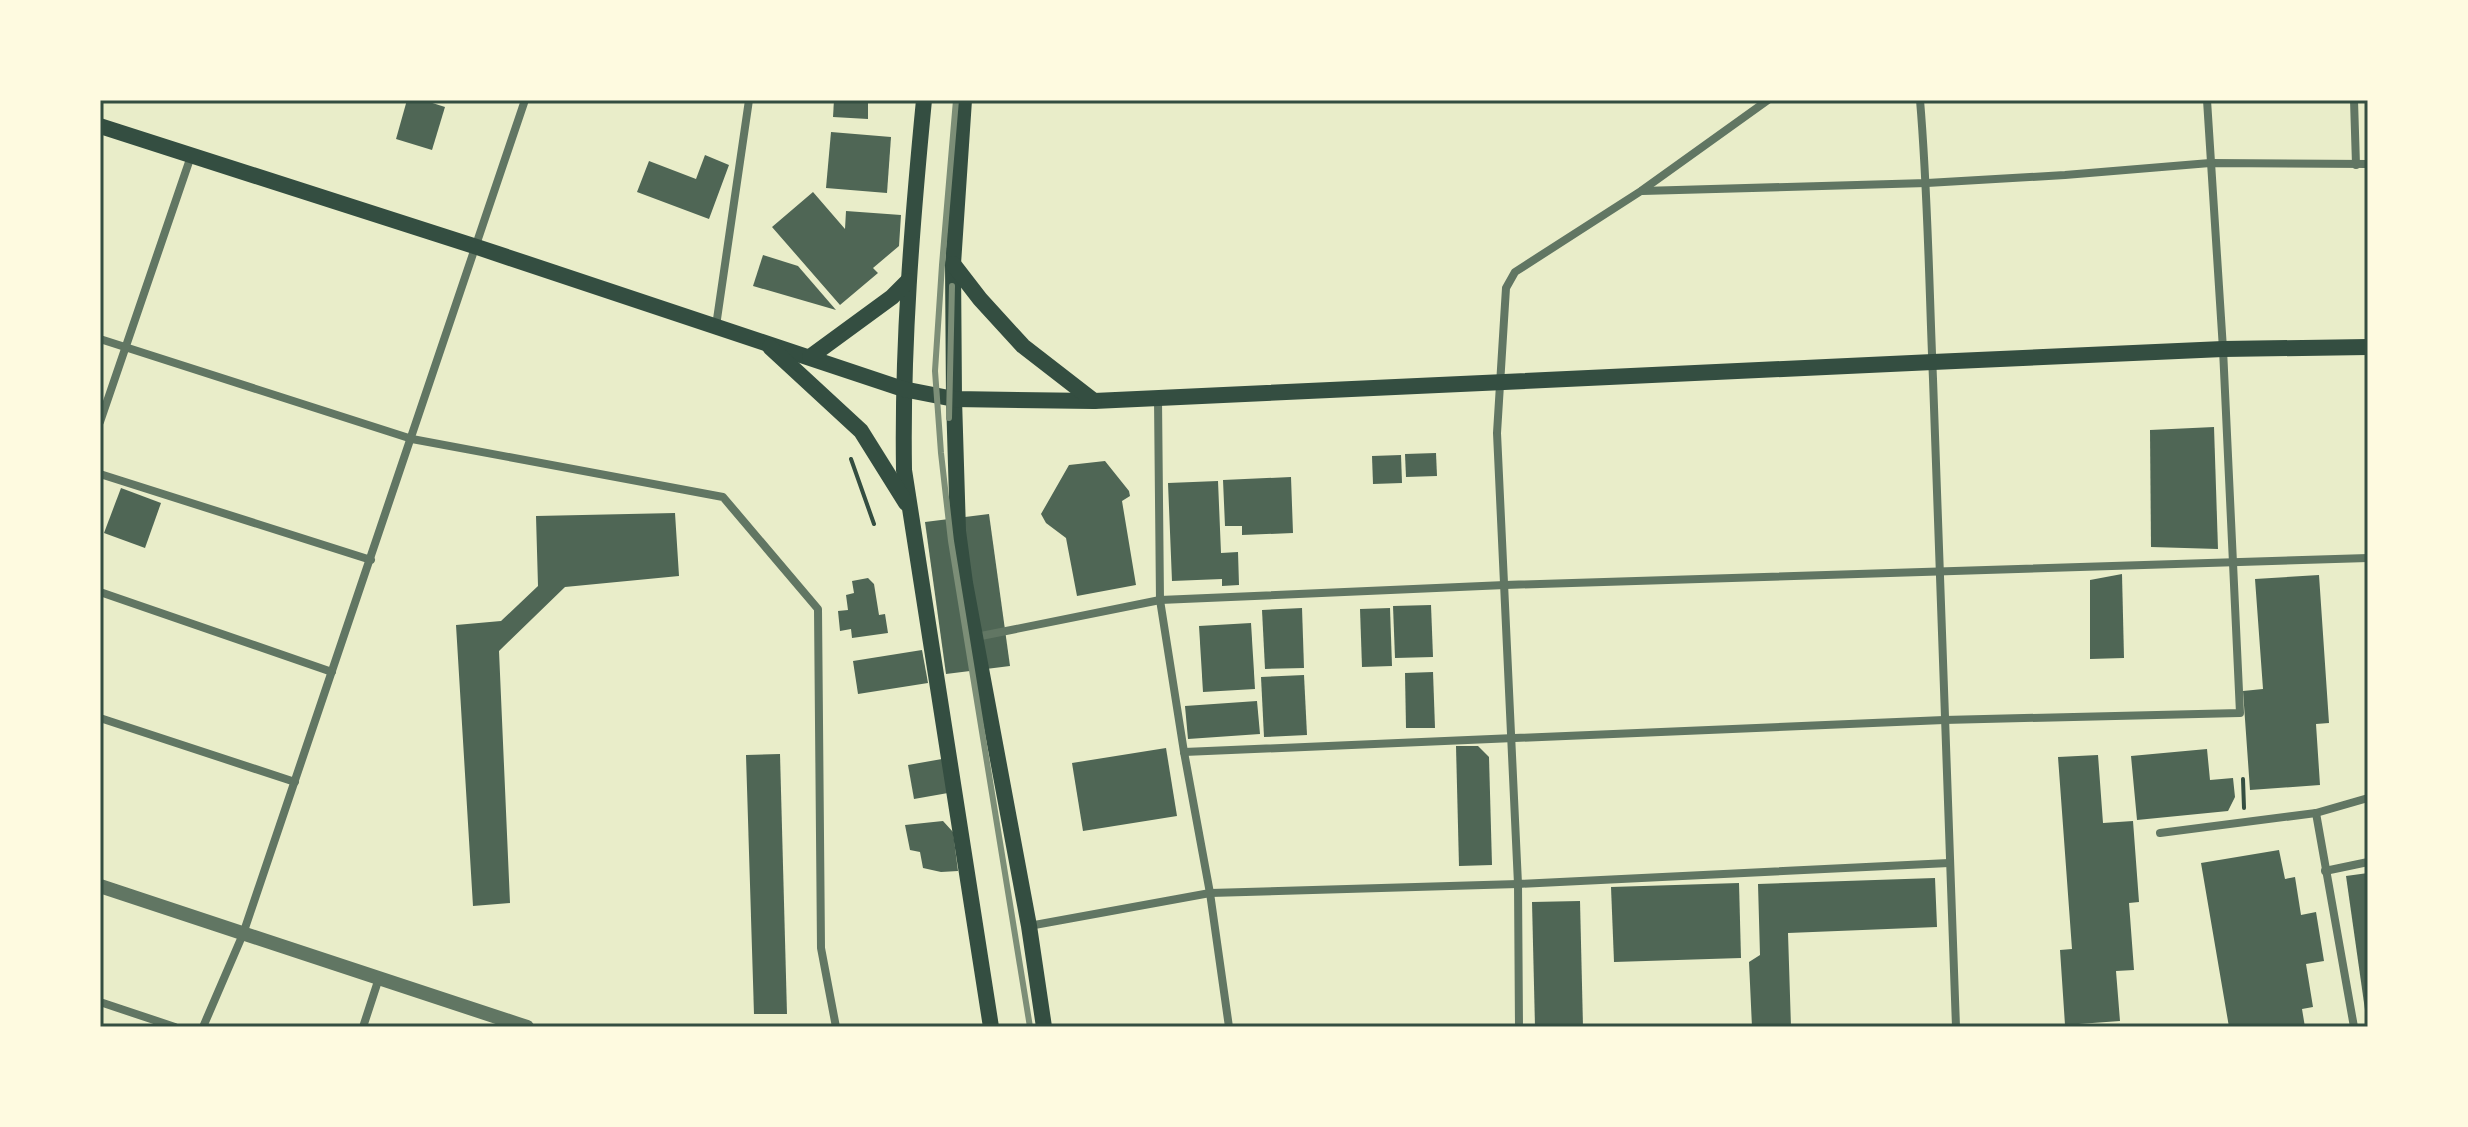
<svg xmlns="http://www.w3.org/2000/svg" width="2468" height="1127" font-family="'Fira Sans Condensed',sans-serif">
	<rect width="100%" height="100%" fill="#e9edc9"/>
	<g fill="#4f6655">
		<polygon points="407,100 423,100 445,107 432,150 396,139"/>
		<polygon points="834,100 868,100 868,119 833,117"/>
		<polygon points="831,132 891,137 887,193 826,188"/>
		<polygon points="705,155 729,165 709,219 637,192 649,161 696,179"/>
		<polygon points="813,192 845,229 846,211 901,215 899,246 873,268 878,273 840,305 772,227"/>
		<polygon points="763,255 798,266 836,310 753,286"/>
		<polygon points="2214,427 2218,549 2151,547 2150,430"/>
		<polygon points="1436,453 1437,476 1406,477 1405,454"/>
		<polygon points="1401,455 1402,483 1373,484 1372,456"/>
		<polygon points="1105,461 1129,491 1130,496 1122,501 1136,585 1077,596 1066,538 1046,523 1041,514 1069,465"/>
		<polygon points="1291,477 1293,533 1242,535 1242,526 1225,526 1223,480"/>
		<polygon points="1218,481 1221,553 1238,552 1239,585 1222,586 1222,579 1172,581 1168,483"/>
		<polygon points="121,488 161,503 145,548 104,533"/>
		<polygon points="675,513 679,576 565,587 499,651 510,903 473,906 456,625 501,621 538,586 536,516"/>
		<polygon points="989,514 1010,666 946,674 925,522"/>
		<polygon points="2122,574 2124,658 2090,659 2090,580"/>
		<polygon points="2319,575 2329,723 2316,724 2320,785 2250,790 2243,691 2263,689 2255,579"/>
		<polygon points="868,578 874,584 879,615 885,614 888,633 852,638 851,629 840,631 838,611 848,610 846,595 854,593 852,581"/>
		<polygon points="1431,605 1433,657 1395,658 1393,606"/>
		<polygon points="1302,608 1304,668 1265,669 1262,610"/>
		<polygon points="1390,608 1392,666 1362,667 1360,609"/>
		<polygon points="1251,623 1255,689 1203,692 1199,626"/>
		<polygon points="922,650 928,683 858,694 853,661"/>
		<polygon points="1433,672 1435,728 1406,728 1405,673"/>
		<polygon points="1304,675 1307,735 1264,737 1261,677"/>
		<polygon points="1257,701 1260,734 1188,739 1185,706"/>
		<polygon points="1456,746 1478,746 1489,757 1492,865 1459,866"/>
		<polygon points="1166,748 1177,816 1083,831 1072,763"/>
		<polygon points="2207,749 2210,780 2233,778 2235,797 2228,811 2137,820 2131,756"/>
		<polygon points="780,754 787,1014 754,1014 746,755"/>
		<polygon points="2098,755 2103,823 2133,821 2139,902 2129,903 2134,970 2116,971 2120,1021 2065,1025 2060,950 2072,949 2058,757"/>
		<polygon points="942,759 948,793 914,799 908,765"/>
		<polygon points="943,821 953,832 958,871 941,872 923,868 920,852 910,850 905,825"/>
		<polygon points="2279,850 2285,879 2295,877 2301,915 2316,912 2324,961 2306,964 2313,1007 2302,1009 2305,1027 2229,1027 2201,863"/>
		<polygon points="2368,873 2368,1017 2366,1017 2346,876"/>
		<polygon points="1935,878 1937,927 1788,933 1791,1027 1752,1027 1749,962 1760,955 1758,884"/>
		<polygon points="1739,883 1741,958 1614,962 1611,887"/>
		<polygon points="1580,901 1583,1027 1535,1027 1532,902"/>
	</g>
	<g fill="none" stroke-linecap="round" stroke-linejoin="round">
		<g stroke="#344e41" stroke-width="4">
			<polyline points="851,459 874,524"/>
			<polyline points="2243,779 2244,808"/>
		</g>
		<g stroke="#617663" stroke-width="8">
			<path d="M1920,100C1928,193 1929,286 1933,379C1942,595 1947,811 1956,1027"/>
			<polyline points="2354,100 2356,165"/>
			<polyline points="1642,191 1927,183 2065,175 2210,163 2368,164"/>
			<polyline points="716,326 749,100"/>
			<polyline points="100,339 412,439 723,497 818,609 821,948 836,1027"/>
			<polyline points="1158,399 1160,600 1184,752 1210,893 1229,1027"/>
			<polyline points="100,422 191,156"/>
			<polyline points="100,474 371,560"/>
			<polyline points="100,592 332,672"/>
			<polyline points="976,637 1160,600 1505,585 2368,558"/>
			<polyline points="100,718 295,782"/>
			<polyline points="1184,752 1944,720 2240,713 2223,349 2207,100"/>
			<polyline points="2316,813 2354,1027"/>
			<polyline points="2160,833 2316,813 2368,798"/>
			<polyline points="2325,871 2368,862"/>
			<polyline points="1029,926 1210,893 1518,884 1949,863"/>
			<polyline points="100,1002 175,1027"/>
			<polyline points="203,1027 243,934 525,100"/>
			<polyline points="363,1027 379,978"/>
			<polyline points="1519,1027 1518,884 1497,433 1506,288 1515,272 1641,191 1768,100"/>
		</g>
		<polyline stroke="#617663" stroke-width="14" points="100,886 527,1027"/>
		<g stroke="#344e41" stroke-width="16">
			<path d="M924,100C912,223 902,346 904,470L991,1027"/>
			<polyline points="964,100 953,264 954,399 958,531 965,583 1029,926 1044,1027"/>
			<polyline points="100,126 477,247 903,389 954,399 1094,401 1933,362 2223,349 2368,347"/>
			<polyline points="953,264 980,299 1023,346 1094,401"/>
			<polyline points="770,347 861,431 906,503"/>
			<polyline points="810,357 892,297 908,281"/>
		</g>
		<g stroke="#7c8e77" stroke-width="6">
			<polyline points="956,100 942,265 935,371 941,453 951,541 1030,1027"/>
			<polyline points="949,418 952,286"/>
		</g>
	</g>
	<rect width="2468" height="1127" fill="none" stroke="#fefae0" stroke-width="204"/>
	<rect x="102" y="102" width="2264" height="923" fill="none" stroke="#344e41" stroke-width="3"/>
</svg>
